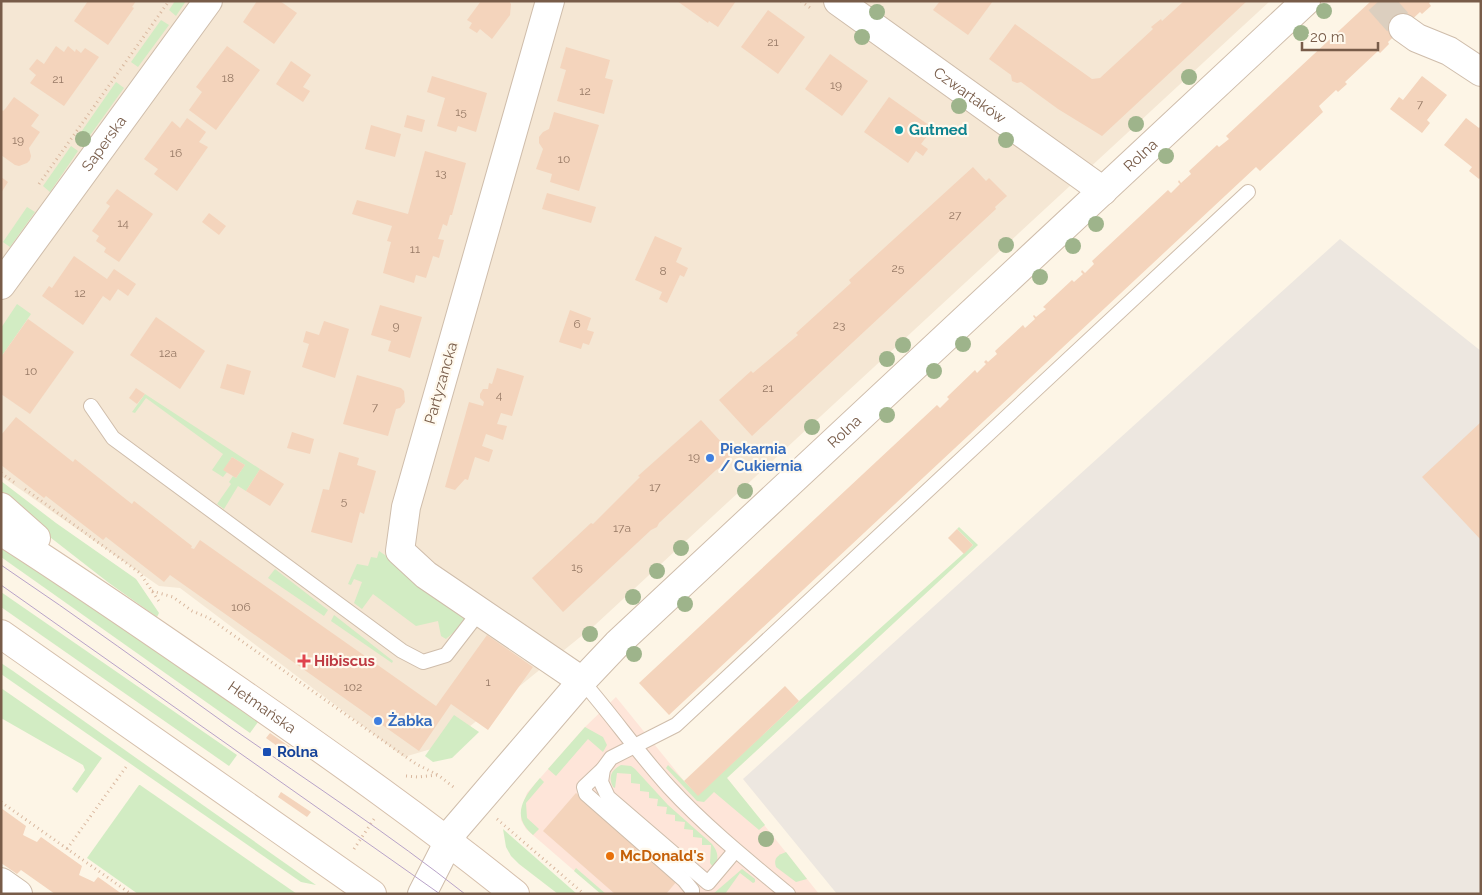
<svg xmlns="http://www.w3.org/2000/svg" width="1482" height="895" font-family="Raleway,sans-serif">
	<rect width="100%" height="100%" fill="#fdf5e6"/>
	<polygon fill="#f5e7d4" points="1,1 1270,1 595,625 448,744 404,757 180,588 159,586 1,476"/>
	<polygon fill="#fee5d9" points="616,697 684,781 702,800 727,778 819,894 601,894 526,829 521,820 521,810 527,793 585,727"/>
	<polygon fill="#ede7e0" points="1340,239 1481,351 1481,894 837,894 743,779"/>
	<g fill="#d2ecc3">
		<polygon points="175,1 186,1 176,16 169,10"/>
		<polygon points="161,20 169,25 138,67 131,62"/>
		<polygon points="116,82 124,88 86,141 79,135"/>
		<polygon points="71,146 78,151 50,192 43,186"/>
		<polygon points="27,207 35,212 10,247 3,242"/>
		<polygon points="17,304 31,314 1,357 1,328"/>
		<polygon points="145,394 260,469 246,491 238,486 224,509 217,504 231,484 229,482 233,476 236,478 245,465 232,457 224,470 227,472 223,477 212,470 223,454 146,398 135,413 132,412"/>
		<polygon points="1,481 56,523 136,579 159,613 157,617 109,583 1,499"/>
		<polygon points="959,527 978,545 727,778 765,825 759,830 714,792 704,802 697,801 666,768 668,765 698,795 799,701 973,545 957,529"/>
		<polygon points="1,548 148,644 258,722 250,733 1,557"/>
		<path d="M379,551L466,610C467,622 455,631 446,639L441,636L438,621L416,626L373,594L362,609L354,603L362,582L354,579L351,585L348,584L357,564L368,566L371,557L377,558Z"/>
		<polygon points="275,569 328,610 324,616 268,578"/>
		<polygon points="1,592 237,755 229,766 1,607"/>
		<polygon points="334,615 393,661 392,663 331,621"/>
		<polygon points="1,663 13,671 316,885 301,882 1,674"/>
		<polygon points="1,688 102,758 77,793 72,789 85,770 83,765 1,718"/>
		<polygon points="454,715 479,732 452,758 433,762 425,756"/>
		<polygon points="585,727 603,737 607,745 603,752 588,739 556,776 548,769"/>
		<path d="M621,765L631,766L635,769L668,805L712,844C718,852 720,859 713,867L710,863L711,845H702V838L693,837V830L684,829L685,822L675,821V815L666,814L667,807L657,806L658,799L649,798V792L640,791V784L631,783V774L617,773L615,788L613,787C608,777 611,770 621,765Z"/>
		<path d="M540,778L544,782L526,803L527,818L539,829L533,835C510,815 524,797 540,778Z"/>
		<polygon points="139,785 140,785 297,894 138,894 87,858"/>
		<polygon points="503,829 577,894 558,894 519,864 511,856 506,847"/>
		<path d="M786,852L807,879L796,882L776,867C773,858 778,855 786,852Z"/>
		<polygon points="576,868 606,894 601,894 574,871"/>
		<polygon points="742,869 755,879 755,882 753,883 740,873 725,894 713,894"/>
	</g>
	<g fill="#f4d4bc">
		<polygon points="88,1 136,1 132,7 134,8 108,45 74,21"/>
		<polygon points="257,1 280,1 297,13 274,44 243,22"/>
		<polygon points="481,1 509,1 511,4 510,15 492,39 480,29 477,33 469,28 472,23 467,20"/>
		<polygon points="677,1 736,1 718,27 709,21 708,23"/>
		<polygon points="940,1 993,1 968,35 933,10"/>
		<polygon points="1184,1 1247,1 1102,136 1058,109 1021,82 1017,83 1012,81 1011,75 989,59 1015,24 1092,79 1100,78 1153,29 1151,27 1161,19 1162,21"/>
		<polygon points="1371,1 1431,1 1429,3 1431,6 1422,14 1420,12 1388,42 1389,44 1380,53 1378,51 1345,82 1347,84 1338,92 1336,90 1319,106 1323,112 1260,171 1256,167 669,715 639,683 937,405 940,408 949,399 947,397 975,370 977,373 986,364 984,362 986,360 988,362 997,354 995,351 1023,325 1025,328 1035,319 1033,316 1034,315 1036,317 1046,309 1043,307 1072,280 1074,282 1083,274 1081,272 1082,270 1085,273 1094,264 1092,261 1168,190 1171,193 1180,184 1178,182 1179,180 1181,183 1191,174 1189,171 1217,145 1219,147 1229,139 1226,136"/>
		<polygon points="768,10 805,37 778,74 741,47"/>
		<polygon points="56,46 64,52 68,46 75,52 76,49 81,53 85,48 99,57 64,106 30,83 36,75 29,69 37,59 44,64"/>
		<polygon points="227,46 260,70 216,130 189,110 202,92 196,87"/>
		<polygon points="566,47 610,60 605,78 613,80 604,114 557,101 566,70 560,68"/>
		<polygon points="830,54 868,81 842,116 805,89"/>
		<polygon points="291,61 311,75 303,87 310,91 303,102 276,84"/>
		<polygon points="432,76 487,93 476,132 458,126 456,132 437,126 445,98 427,92"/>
		<polygon points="1422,76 1447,95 1427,120 1430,123 1422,133 1390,109 1399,97 1403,100"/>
		<polygon points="14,97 39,115 31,126 40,132 29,148 31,156 30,160 27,163 19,166 15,165 1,155 1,109 3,111 6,108"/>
		<polygon points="889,97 933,128 921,144 928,149 923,156 916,151 908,163 864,132"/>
		<polygon points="554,112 599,125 579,191 550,182 552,174 536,169 543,149 539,143 539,137 543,132 549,129"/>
		<polygon points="407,115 425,120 422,132 404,127"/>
		<polygon points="187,118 206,132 199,142 208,147 177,191 154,174 158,169 144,159 172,121 180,128"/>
		<polygon points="1466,118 1479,128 1481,126 1481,177 1479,179 1469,171 1472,167 1444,145"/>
		<polygon points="371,125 401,134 395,157 365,149"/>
		<polygon points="425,151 466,163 452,215 450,215 447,226 443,224 438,239 444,240 439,258 433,256 426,278 416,275 414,283 383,273 391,242 387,241 392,226 352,214 357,200 408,214"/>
		<polygon points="973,167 986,181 989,178 1007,196 995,207 996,209 752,436 719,400 751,371 753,373 798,335 796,333 851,283 849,280"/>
		<polygon points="1,177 8,182 1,193"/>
		<polygon points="117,189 153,214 119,262 104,252 106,248 96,241 99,236 92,231 110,206 106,203"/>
		<polygon points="547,193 596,207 591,223 542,209"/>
		<polygon points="209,213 226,226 219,235 202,222"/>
		<polygon points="655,236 682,248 676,262 688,268 684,277 680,275 667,303 659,299 662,292 635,280"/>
		<polygon points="74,256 107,279 114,269 136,284 128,296 118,289 110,301 103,296 83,325 42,296 49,286 52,288"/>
		<polygon points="380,305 422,317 410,358 388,351 391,341 371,335"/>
		<polygon points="570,310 591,318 587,330 594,332 589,345 583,343 581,349 559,342"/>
		<polygon points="156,317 205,351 180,389 130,355"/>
		<polygon points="28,319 74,352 30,414 1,394 1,357"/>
		<polygon points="324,321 349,329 335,378 302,367 309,344 303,342 306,331 319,335"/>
		<polygon points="227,364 251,371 244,395 220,388"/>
		<polygon points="497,368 524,376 512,416 501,413 497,424 507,426 503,440 486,434 482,446 493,450 489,462 475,457 468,480 465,479 455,490 445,487 469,402 483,406 484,402 480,398 480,394 483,389 488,389 489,383 492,384"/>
		<polygon points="357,375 401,388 404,391 405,402 400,408 396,409 388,436 343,424"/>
		<polygon points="136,388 145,394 137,404 129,398"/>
		<polygon points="16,417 73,462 75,459 132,504 134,501 192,546 191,548 194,549 200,540 436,706 487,635 533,667 488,730 451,704 419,751 170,575 164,582 106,537 103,540 46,496 44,498 1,465 1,435"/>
		<polygon points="701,420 732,454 721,467 716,470 659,523 657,527 651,530 563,612 532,578 591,523 593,524 640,477 638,476"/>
		<polygon points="1481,422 1481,540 1422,477"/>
		<polygon points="292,432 314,439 310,454 287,448"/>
		<polygon points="339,452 359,458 357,465 376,471 364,514 360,512 352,543 311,532 323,489 329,490"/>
		<polygon points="232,457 245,465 236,478 223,470"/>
		<polygon points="260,469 284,484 270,506 246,491"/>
		<polygon points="957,529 973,545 964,554 948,538"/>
		<polygon points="785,686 799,701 698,796 684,781"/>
		<polygon points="270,733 299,753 295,759 266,738"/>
		<polygon points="281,792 311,812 307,817 278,797"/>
		<polygon points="576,793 677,881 666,894 615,894 543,831"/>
		<polygon points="1,808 26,826 23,835 37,842 41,837 82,866 79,875 94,882 98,877 122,894 55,894 21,870 17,874 1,863"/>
	</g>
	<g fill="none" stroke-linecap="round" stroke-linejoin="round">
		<polyline stroke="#dccfbf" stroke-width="28" stroke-dasharray="28 14" stroke-linecap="butt" points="1379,1 1403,28"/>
		<defs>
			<g id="service">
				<polyline points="91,406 113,438 402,651 423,662 446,655 480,611"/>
				<path d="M582,681C612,715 638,753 669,787C705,826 747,860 788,894"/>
				<polyline points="603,769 584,787 586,794 684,880 692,890 692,894"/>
				<polyline points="735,851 708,883 608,797 601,782 603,769 611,758 676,725 1248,192"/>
			</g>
			<g id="minor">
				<polyline points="550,1 406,507 400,551 426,575 582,681"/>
				<path id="s1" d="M838,1L1103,191"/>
				<polyline points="1403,28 1417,38 1449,51 1481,72"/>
				<path id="s2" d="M1,285L208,1"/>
				<polyline points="1,882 18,894"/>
				<path id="s3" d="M422,894L455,829L582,681L617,644L1306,1"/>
			</g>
			<g id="secondary">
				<polyline points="1,507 36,538"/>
				<path id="s4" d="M1,531C83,583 163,639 243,694C335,758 427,823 515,894"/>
				<polyline points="1,634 372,894"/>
			</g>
		</defs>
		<use href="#service" stroke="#cfbdab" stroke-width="16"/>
		<use href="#minor" stroke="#cfbdab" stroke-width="30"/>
		<use href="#secondary" stroke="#d5bfab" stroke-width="30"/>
		<g stroke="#d9b89f" stroke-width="3" stroke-dasharray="1 4" stroke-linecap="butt">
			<polyline points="801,1 813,10"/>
			<polyline points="39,184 169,1"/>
			<polyline points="1,473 15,483"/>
			<polyline points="25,489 140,573 160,603"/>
			<polyline points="152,591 173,597 192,611 209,618 416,764 438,775 456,789"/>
			<polyline points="406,776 418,777 438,775"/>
			<polyline points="1,802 131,894"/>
			<polyline points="497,819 584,894"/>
			<polyline points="67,849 126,767"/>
			<polyline points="354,849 374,819"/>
		</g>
		<use href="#service" stroke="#fff" stroke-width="14"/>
		<use href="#minor" stroke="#fff" stroke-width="28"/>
		<use href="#secondary" stroke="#fff" stroke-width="28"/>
		<g stroke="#b8a3c8" stroke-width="1">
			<path d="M1,565C80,618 156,674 233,729C311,783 390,835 465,894"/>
			<polyline points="1,585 440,894"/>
		</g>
	</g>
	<g fill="#9eb48b">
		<circle cx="1324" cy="11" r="8"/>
		<circle cx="877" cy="12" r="8"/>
		<circle cx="1301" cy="33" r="8"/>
		<circle cx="862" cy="37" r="8"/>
		<circle cx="1189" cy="77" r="8"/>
		<circle cx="959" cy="106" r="8"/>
		<circle cx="1136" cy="124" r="8"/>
		<circle cx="83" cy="139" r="8"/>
		<circle cx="1006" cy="140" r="8"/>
		<circle cx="1166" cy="156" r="8"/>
		<circle cx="1096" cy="224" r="8"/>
		<circle cx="1006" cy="245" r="8"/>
		<circle cx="1073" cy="246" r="8"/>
		<circle cx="1040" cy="277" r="8"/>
		<circle cx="963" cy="344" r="8"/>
		<circle cx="903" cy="345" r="8"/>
		<circle cx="887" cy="359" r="8"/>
		<circle cx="934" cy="371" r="8"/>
		<circle cx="887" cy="415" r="8"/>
		<circle cx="812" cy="427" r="8"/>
		<circle cx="745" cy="491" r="8"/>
		<circle cx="681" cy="548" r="8"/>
		<circle cx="657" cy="571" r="8"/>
		<circle cx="633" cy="597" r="8"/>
		<circle cx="685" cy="604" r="8"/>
		<circle cx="590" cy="634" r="8"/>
		<circle cx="634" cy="654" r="8"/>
		<circle cx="766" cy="839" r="8"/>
	</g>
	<circle fill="#0f9aa8" stroke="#fff9ed" stroke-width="2" cx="899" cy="130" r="5"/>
	<g fill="#3f7fe0" stroke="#fff9ed" stroke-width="2">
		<circle cx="710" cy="458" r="5"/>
		<circle cx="378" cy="721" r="5"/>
	</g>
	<path fill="#e0444e" stroke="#fff9ed" stroke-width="2" d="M301.5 653.5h5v5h5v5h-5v5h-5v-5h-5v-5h5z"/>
	<rect fill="#1a4fb4" stroke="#fff9ed" stroke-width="2" x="262" y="747" width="10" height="10" rx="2.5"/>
	<circle fill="#e8710a" stroke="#fff9ed" stroke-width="2" cx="610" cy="856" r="5"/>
	<g text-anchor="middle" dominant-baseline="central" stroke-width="4.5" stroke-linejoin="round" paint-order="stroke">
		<g font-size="12" fill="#977a66">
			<text x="773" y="42">21</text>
			<text x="228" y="78">18</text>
			<text x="58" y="79">21</text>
			<text x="836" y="85">19</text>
			<text x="585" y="91">12</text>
			<text x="1420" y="104">7</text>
			<text x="461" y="112">15</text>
			<text x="18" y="140">19</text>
			<text x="176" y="153">16</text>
			<text x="564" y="159">10</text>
			<text x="441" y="173">13</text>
			<text x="955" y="215">27</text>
			<text x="123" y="223">14</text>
			<text x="415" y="249">11</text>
			<text x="898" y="268">25</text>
			<text x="663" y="271">8</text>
			<text x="80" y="293">12</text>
			<text x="577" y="324">6</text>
			<text x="839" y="325">23</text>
			<text x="396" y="326">9</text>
			<text x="168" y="353">12a</text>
			<text x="31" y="371">10</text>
			<text x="768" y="388">21</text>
			<text x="499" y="395">4</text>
			<text x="375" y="407">7</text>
			<text x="694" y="457">19</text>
			<text x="655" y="487">17</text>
			<text x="344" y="501">5</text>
			<text x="622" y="528">17a</text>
			<text x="577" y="567">15</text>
			<text x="241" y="607">106</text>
			<text x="488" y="682">1</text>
			<text x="353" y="687">102</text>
		</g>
		<g font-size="15" fill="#785c49" stroke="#fff9ed">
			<text stroke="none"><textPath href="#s1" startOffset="162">Czwartaków</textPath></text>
			<text stroke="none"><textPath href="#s2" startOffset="175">Saperska</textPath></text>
			<text stroke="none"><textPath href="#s3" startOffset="1035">Rolna</textPath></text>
			<text transform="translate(441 383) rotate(-74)">Partyzancka</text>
			<text stroke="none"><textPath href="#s3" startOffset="630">Rolna</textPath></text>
			<text stroke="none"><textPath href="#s4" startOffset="315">Hetmańska</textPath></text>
		</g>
		<g font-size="15" font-weight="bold" fill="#0d838f" stroke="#fff9ed" text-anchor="start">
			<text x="909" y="130">Gutmed</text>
		</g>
		<g font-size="15" font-weight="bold" fill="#366cbe" stroke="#fff9ed" text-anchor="start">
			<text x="720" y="449">Piekarnia<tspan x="720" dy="17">/ Cukiernia</tspan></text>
			<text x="388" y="721">Żabka</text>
		</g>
		<g font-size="15" font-weight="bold" fill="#be3a42" stroke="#fff9ed" text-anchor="start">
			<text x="314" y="661">Hibiscus</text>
		</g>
		<g font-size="15" font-weight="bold" fill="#164399" stroke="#fff9ed" text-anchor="start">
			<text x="277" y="752">Rolna</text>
		</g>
		<g font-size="15" font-weight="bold" fill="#c56008" stroke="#fff9ed" text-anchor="start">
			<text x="620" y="856">McDonald's</text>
		</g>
	</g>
	<rect width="1482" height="895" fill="none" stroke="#785c49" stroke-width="5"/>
	<path d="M1302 42v8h76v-8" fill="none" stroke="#785c49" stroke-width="2.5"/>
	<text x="1310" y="42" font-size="15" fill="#785c49" stroke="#fff9ed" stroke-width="4" paint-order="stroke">20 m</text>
</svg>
